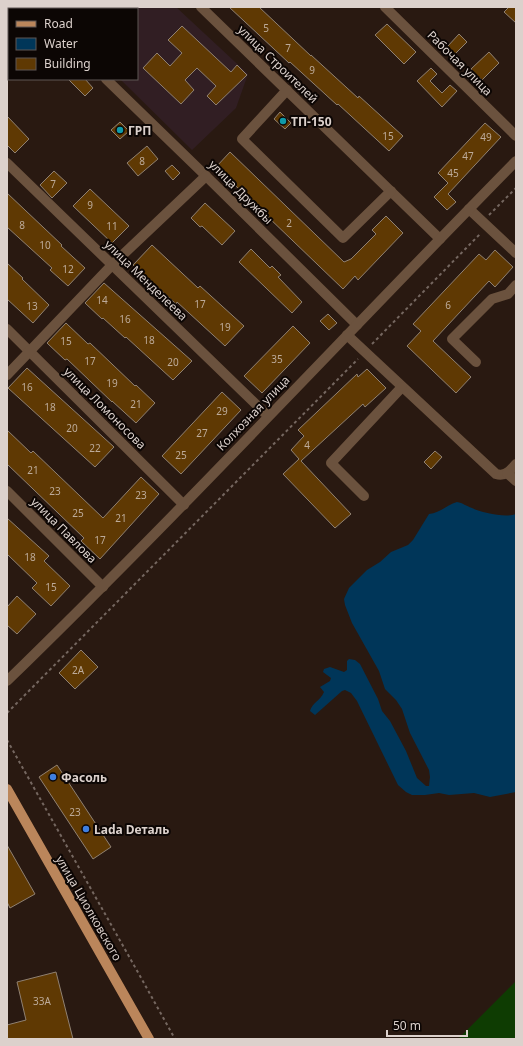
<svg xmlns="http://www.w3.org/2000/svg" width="523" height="1046" font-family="'Noto Sans',sans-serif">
	<rect width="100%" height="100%" fill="#291911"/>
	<polygon fill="#311e23" points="112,7 176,7 248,74 236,108 192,150 120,79 137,79 137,9 108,9"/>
	<polygon fill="#0e3c02" points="516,981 516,1039 458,1039"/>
	<path fill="#003659" d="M457,502C463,503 466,506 472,508C482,513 506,518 516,514V792L490,797L474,793L449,795L439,793L425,795H412L406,792L398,785L357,701L351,693L345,690L342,691L315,715L310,711C312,703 321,700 324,692L320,687L330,681L331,678L323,672L324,669L330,667L344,672L347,670V661L349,659L355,660L360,664L378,699L382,711L390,721L406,751L417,778L426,786H429L430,777L429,770L410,733L402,709L396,700L385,689L379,671L352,623L345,605L344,599L349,588L367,570L380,562L391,552L408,545L413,540L429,514C440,513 447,505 457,502Z"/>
	<g fill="#5f3903" stroke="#908172">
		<polygon points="229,7 259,7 311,56 311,55 358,98 359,96 403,136 389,151 338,104 337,105 290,62 289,63"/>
		<polygon points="509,7 516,7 516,23 504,12"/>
		<polygon points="387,24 416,52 404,64 375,35"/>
		<polygon points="182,26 231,72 237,65 247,75 216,105 207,96 216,86 197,68 185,80 194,90 181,104 143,68 157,53 170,66 182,53 168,40"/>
		<polygon points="459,34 467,42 454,55 447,47"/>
		<polygon points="489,52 499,63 482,80 471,69"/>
		<polygon points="431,68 437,74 430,81 442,93 450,85 457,91 442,107 417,81"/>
		<polygon points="68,79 85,79 93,88 85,96"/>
		<polygon points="280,112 291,123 285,129 274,119"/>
		<polygon points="7,116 29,139 15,153 7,145"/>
		<polygon points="120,122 129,131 120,139 111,130"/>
		<polygon points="485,123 501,137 448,194 456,202 447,210 434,197 448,183 438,173"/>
		<polygon points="147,146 158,159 138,176 127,163"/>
		<polygon points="230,152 344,262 351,259 376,234 372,230 386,216 403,233 358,280 355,276 343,289 216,167"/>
		<polygon points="172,165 180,173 173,180 165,171"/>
		<polygon points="54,171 67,183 52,198 40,185"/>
		<polygon points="90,189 129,226 112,243 73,206"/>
		<polygon points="7,193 62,245 61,246 85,268 68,286 50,270 52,268 7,227"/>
		<polygon points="205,203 235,231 222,245 202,226 200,227 191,218"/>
		<polygon points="152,245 198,288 200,286 244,326 225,346 177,302 176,304 133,265"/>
		<polygon points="251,249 270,268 272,266 281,275 278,277 302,302 292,313 239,262"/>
		<polygon points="495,250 513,267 495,287 489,281 433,341 471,377 456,393 407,346 421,331 413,324 479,254 486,260"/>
		<polygon points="7,263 23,278 22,279 49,305 33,323 7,299"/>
		<polygon points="104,283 192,361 173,380 126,337 125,338 103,318 102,319 85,303"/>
		<polygon points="328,314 337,323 329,330 320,321"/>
		<polygon points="66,323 88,344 90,343 135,386 136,385 155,403 136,423 112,401 112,402 67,359 65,360 47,343"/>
		<polygon points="293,326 310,343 262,393 244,376"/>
		<polygon points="27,368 114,447 95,467 8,388"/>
		<polygon points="367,369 386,388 365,407 363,404 301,461 351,514 335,528 283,474 299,459 291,450 304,436 298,430 357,374 358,377"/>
		<polygon points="222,392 241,410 181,474 162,456"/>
		<polygon points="7,430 31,453 33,451 103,518 141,477 159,494 100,559 81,541 84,538 7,464"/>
		<polygon points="435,451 442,457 431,469 424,462"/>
		<polygon points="7,518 49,556 44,561 70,586 51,606 32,588 37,583 7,554"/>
		<polygon points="17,596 36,614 17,634 7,625 7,607"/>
		<polygon points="81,650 98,667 75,689 59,673"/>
		<polygon points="57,765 111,847 93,859 39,777"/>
		<polygon points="7,845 35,894 10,908 7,902"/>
		<polygon points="56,972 73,1039 7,1039 7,1025 26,1020 17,982"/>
	</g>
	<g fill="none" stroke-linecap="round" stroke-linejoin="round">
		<g stroke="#756760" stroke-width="2" stroke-dasharray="3 3" stroke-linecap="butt">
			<polyline points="18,9 21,7"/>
			<polyline points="7,15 9,14"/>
			<polyline points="489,215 516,188"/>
			<polyline points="372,344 481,233"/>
			<polyline points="7,713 358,359"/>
			<polyline points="7,740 140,976 175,1039"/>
		</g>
		<g stroke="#6b523e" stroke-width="10">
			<polyline points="37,7 38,9"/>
			<polyline points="201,7 440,239"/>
			<polyline points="385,7 516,136"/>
			<polyline points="57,9 61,7"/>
			<polyline points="7,38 9,37"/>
			<polyline points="106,79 206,176 357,325"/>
			<polyline points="287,90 242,139 343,238 391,191"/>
			<polyline points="7,163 268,416"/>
			<polyline points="469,209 516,253"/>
			<polyline points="7,329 184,505"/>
			<path d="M347,335L496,474C505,477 510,471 516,464"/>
			<polyline points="476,362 452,339 492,299 508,294 516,285"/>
			<polyline points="7,375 112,265 206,176"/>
			<polyline points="507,473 516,481"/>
			<polyline points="7,491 103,587"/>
			<polyline points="364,496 331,463 402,387"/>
			<path d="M7,681C181,512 346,334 516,161"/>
		</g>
		<polyline stroke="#bb865b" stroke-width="10" points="7,789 149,1039"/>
	</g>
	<g fill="#0f9aa8" stroke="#0c0604" stroke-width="1.5">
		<circle cx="283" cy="121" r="4"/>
		<circle cx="120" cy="130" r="4"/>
	</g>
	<g fill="#3f7fe0" stroke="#0c0604" stroke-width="1.5">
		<circle cx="53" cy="777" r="4"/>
		<circle cx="86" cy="829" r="4"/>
	</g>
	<g text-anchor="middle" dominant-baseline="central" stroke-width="4" stroke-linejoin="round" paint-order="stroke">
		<g font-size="10" fill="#bdab9a">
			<text x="266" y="28">5</text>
			<text x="288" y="48">7</text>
			<text x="312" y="70">9</text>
			<text x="388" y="136">15</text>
			<text x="486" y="137">49</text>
			<text x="468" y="156">47</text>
			<text x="142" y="161">8</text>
			<text x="453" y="173">45</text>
			<text x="53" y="184">7</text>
			<text x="90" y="205">9</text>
			<text x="289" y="223">2</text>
			<text x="22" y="225">8</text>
			<text x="112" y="226">11</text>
			<text x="45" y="245">10</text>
			<text x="68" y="269">12</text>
			<text x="102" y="300">14</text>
			<text x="200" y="304">17</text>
			<text x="448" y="305">6</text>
			<text x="32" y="306">13</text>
			<text x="125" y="319">16</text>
			<text x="225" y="327">19</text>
			<text x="149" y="340">18</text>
			<text x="66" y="341">15</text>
			<text x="277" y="359">35</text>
			<text x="90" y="361">17</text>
			<text x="173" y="362">20</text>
			<text x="112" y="383">19</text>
			<text x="27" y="387">16</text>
			<text x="136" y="404">21</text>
			<text x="50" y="407">18</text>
			<text x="222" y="411">29</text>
			<text x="72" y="428">20</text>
			<text x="202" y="433">27</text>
			<text x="307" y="445">4</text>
			<text x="95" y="448">22</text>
			<text x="181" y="455">25</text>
			<text x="33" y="470">21</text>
			<text x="55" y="491">23</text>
			<text x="141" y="495">23</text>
			<text x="78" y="513">25</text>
			<text x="121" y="518">21</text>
			<text x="100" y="540">17</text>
			<text x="30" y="557">18</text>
			<text x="51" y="587">15</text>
			<text x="78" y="670">2А</text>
			<text x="75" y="812">23</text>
			<text x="42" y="1001">33А</text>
		</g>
		<g font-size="12" fill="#dcd1cc" stroke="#0c0604">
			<text transform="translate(460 63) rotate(45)">Рабочая улица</text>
			<text transform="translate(278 64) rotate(44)">улица Строителей</text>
			<text transform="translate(241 192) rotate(45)">улица Дружбы</text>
			<text transform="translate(146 280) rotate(44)">улица Менделеева</text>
			<text transform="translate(105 408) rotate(45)">улица Ломоносова</text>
			<text transform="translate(253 413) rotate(-46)">Колхозная улица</text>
			<text transform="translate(64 530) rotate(45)">улица Павлова</text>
			<text transform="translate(89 908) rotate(60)">улица Циолковского</text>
		</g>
		<g font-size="12" font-weight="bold" fill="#dcd1cc" stroke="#0c0604" text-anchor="start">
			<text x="291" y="121">ТП-150</text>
			<text x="128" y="130">ГРП</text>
			<text x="61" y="777">Фасоль</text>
			<text x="94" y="829">Lada Dеталь</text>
		</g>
	</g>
	<rect width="523" height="1046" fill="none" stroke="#dcd1cc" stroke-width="16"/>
	<rect x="8" y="8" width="130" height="72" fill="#0c0604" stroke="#5f5754"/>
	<rect x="16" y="21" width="20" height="6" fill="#bb865b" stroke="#5f5754"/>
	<text x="44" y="28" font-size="12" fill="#dcd1cc">Road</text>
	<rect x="16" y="38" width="20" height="12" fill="#003659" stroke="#5f5754"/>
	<text x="44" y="48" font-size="12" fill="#dcd1cc">Water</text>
	<rect x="16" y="58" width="20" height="12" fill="#5f3903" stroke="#5f5754"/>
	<text x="44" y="68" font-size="12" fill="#dcd1cc">Building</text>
	<path d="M387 1030v6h80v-6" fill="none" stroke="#dcd1cc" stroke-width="2"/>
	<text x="393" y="1030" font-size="12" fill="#dcd1cc" stroke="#0c0604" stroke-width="3" paint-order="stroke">50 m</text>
</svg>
